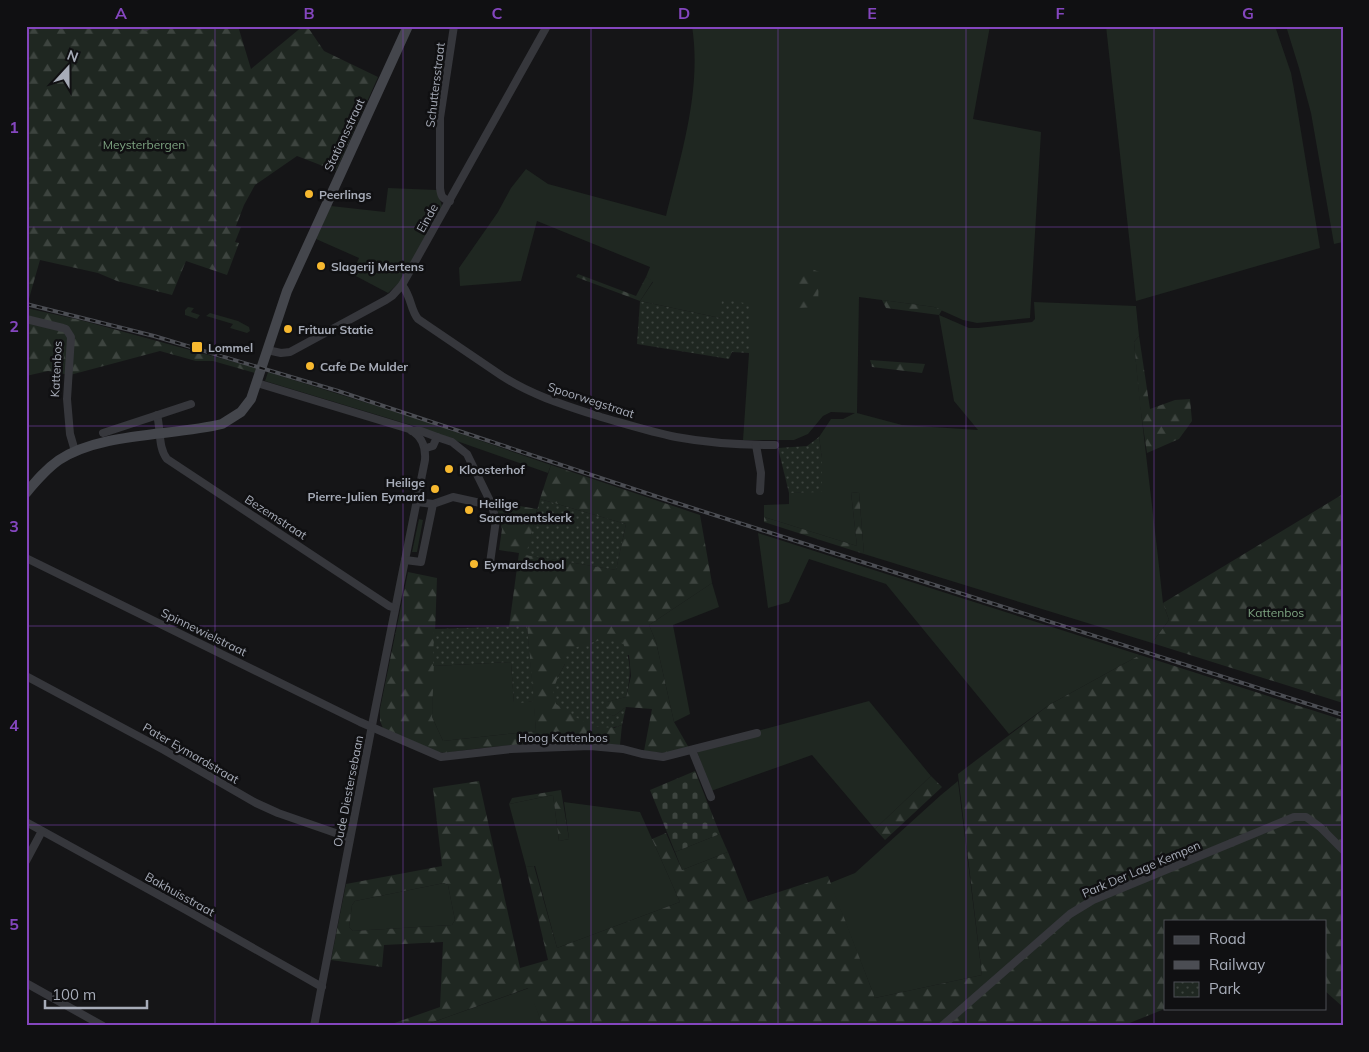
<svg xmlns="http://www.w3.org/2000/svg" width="1369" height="1052" font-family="Mulish,sans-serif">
	<defs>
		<pattern id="forest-firs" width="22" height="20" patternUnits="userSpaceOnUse" patternTransform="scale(1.25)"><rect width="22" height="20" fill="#1f2721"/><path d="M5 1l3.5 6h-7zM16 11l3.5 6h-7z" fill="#3d443f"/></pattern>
		<pattern id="cemetery-stones" width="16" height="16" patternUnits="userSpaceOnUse" patternTransform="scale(1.25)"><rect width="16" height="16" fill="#1f2721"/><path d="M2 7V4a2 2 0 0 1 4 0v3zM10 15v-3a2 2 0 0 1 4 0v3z" fill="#3d443f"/></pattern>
		<pattern id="park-dots" width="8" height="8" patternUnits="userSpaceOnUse" patternTransform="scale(1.25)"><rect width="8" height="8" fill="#1f2721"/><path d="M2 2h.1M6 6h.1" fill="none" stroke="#3d443f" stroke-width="1.8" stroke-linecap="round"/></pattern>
	</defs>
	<rect width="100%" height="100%" fill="#151517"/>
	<g fill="#1f2721">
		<path d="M692,26H990L973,119L1041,132L1030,318L977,323L963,320L934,307L859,297L857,413L902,425L978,430L954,401L939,315L969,328H978L1032,322L1035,319L1034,302L1136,306L1139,336L1134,342C1142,429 1154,516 1163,603L1169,620L1152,643L864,554L859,493L851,492L857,546L764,517V505L789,504V493L822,491V458L819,437L831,419H843L855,413L831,412L823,416L808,434L794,440H743L749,353V304L720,318L640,301L653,282L646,277L650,267L537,221L521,281L460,286L459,268L498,212L511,188L526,169L548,184L666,216C681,154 702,90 692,26Z"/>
		<polygon points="1106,26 1275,26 1291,73 1295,95 1320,248 1136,301"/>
		<polygon points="1286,26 1343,26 1343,242 1334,244 1311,113 1299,68"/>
		<polygon points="388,188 437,190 442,206 401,281 388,293 352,274 359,258 316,239 331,206 385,212"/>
		<polygon points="188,307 194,308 191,312 200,315 197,319 185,315 185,310"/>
		<polygon points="210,313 238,321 249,327 250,331 247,333 230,328 233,324 206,316"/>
		<polygon points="268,372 412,417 551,465 548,473 414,426 265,381"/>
		<polygon points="419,519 423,520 417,552 412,552"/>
		<polygon points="758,533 1140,655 1049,705 1009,734 886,584 809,559 789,602 768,608"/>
		<polygon points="712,583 719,607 673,625 690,714 674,722 656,642 649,625"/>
		<polygon points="511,662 514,703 534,701 536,731 443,741 432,717 433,666"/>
		<polygon points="869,701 931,776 875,829 812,755 711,791 698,754 698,750 757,731"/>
		<polygon points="958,781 982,975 875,998 830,883 855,873 941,795"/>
		<polygon points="553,795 559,841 569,839 564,802 640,812 680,902 557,948 535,866 526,867 509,804"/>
		<polygon points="720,834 728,852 682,870 675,852"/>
		<polygon points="444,883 448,885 455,920 452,925 353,931 349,927 352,905 355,901"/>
		<polygon points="529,988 543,1026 422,1026"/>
	</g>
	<g fill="url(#forest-firs)" fill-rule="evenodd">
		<polygon points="26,26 238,26 251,69 303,26 307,26 324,51 378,77 336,171 297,156 255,185 244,205 236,226 241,227 235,242 239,243 227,275 186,261 172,295 117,281 98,273 40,260 28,302 26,301"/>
		<polygon points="805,266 819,272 818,307 797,308 797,275"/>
		<polygon points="578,274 636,296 646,277 653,281 640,301 576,277"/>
		<polygon points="882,300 934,307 942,310 939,315 886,308"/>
		<polygon points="26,308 80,320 256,368 255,373 213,361 196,361 160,351 70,375 48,371 26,376"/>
		<polygon points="1139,336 1150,409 1175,400 1190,399 1192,421 1179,439 1147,453 1140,406 1134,342"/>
		<polygon points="870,360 925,364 922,373 872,367"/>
		<path d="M551,465L700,515L712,583L649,625L656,642L674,722L689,748L664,753L644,751L652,709L626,707L614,716L608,714L606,702L626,697L631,676L629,655L565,664L558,677L614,728L622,725L620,745C562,740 504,744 446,753L437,752L383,728L380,721V709L408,572L437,578L432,717L443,741L536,731L527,626L509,627L519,553L499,550L502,529L496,502L537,509L527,555L616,570L626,524L540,499Z"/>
		<polygon points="851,492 859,493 864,554 764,522 764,517 857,546"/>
		<polygon points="1343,494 1343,703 1152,643 1169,620 1163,603"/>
		<path d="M1140,655L1343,720V1007L1325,991V921H1165V1008H1167L1122,1026H543L528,988L422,1026H386L440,1007L443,942L384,945L382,967L331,960L346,884L442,866L433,788L479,781L520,968L548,960L526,867L534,866L557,948L680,902L652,839L666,833L682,870L728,852L748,902L828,876L875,998L982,975L958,774L1049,705ZM444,883L448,885L455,920L452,925L353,931L349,927L352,905L355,901Z"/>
		<polygon points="931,776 942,787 885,840 875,829"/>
		<polygon points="561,790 569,839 559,841 553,795 509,804 512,798"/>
	</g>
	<polygon fill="url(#cemetery-stones)" points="695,771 720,834 675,852 650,790"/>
	<g fill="url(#park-dots)">
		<polygon points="722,299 750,304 749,353 732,352 729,359 637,344 640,301 720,318"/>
		<polygon points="819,437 822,458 822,492 789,493 778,448 807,446"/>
		<polygon points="540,499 626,524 616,570 526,555"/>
		<polygon points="527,626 534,701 514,704 511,662 433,666 434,629"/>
		<path d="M604,639L623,643C632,663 631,676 626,697L607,702L609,714L614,716L626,707L622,725C596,734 577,718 556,704L553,690L558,677L565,664L564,659L570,649Z"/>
	</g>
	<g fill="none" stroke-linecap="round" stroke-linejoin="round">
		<g stroke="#36373c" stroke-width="8">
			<polyline points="146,27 148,26"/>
			<path d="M450,201C442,199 441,196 440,188V118L454,26"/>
			<path d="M402,285C412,298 410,309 418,319L502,376C533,396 567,406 601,417C626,424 651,432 676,437C708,443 742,445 775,445"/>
			<polyline points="26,319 63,328 66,329 71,337 67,399 70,434 75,451"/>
			<polyline points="267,350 281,353 290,352 386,300 392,296 402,285 547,26"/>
			<path d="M257,383L409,429C422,436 426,446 425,460L374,715L314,1026"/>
			<path d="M157,415C161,430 158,448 167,459L389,606L395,608"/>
			<polyline points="412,431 421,431 437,437"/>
			<polyline points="103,433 191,404"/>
			<polyline points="756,445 761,473 760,491"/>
			<polyline points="426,448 433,446 437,437 452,442 467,454 491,503 496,520 490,563"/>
			<polyline points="433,504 453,497 485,504 491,503"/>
			<polyline points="26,558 360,722 441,757 511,749 590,746 623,749 642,754 663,757 757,733"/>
			<polyline points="405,560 421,562 433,504 417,502"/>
			<polyline points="26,676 164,750 256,803 278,813 350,838"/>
			<polyline points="692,750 711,797"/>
			<polyline points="26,822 186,910 322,987"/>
			<polyline points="26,861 42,831"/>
			<polyline points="26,983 103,1026"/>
			<polyline points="942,1026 1070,914 1093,900 1294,817 1306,817 1320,827 1343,850"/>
		</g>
		<path stroke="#44464c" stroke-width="10" d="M26,493C36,481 46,469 59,460C101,432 173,436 222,424L241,412L251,399L287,291L408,26"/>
		<defs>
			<polyline id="rail" points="26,304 154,336 338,391 664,499 1343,715"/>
		</defs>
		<use href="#rail" stroke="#4b4d53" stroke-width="4"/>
		<use href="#rail" stroke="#101012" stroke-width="2" stroke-dasharray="5.5" stroke-linecap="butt"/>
	</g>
	<path fill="none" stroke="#8446be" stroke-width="1" stroke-opacity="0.55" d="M215,26V1026M403,26V1026M591,26V1026M778,26V1026M966,26V1026M1154,26V1026M26,227H1343M26,426H1343M26,626H1343M26,825H1343"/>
	<g fill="#f6b82f" stroke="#101012" stroke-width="2">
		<circle cx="309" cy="194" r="5"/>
		<circle cx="321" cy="266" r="5"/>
		<circle cx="288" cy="329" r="5"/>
		<rect x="191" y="341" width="12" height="12" rx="2.5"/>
		<circle cx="310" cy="366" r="5"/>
		<circle cx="449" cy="469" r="5"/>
		<circle cx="435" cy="489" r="5"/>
		<circle cx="469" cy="510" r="5"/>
		<circle cx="474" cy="564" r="5"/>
	</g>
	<g text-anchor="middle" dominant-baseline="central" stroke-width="5" stroke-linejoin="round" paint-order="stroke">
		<g font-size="12" fill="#a7acb8" stroke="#101012">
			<text transform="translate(435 85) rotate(-83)">Schuttersstraat</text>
			<text transform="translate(344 135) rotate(-65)">Stationsstraat</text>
			<text transform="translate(427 218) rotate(-61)">Einde</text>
			<text transform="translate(56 369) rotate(-87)">Kattenbos</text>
			<text transform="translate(591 400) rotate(18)">Spoorwegstraat</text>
			<text transform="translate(276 517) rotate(33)">Bezemstraat</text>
			<text transform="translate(204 632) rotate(26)">Spinnewielstraat</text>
			<text x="563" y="737">Hoog Kattenbos</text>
			<text transform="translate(191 753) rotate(30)">Pater Eymardstraat</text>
			<text transform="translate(348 791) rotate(-79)">Oude Diestersebaan</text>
			<text transform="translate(1141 869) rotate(-23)">Park Der Lage Kempen</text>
			<text transform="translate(180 894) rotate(29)">Bakhuisstraat</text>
		</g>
		<g font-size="12" fill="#7da381" stroke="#101012">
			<text x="144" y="144">Meysterbergen</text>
			<text x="1276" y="612">Kattenbos</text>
		</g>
		<g font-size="12" font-weight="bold" fill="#a7acb8" stroke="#101012" text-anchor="start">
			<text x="319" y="194">Peerlings</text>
			<text x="331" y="266">Slagerij Mertens</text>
			<text x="298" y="329">Frituur Statie</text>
			<text x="208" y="347">Lommel</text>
			<text x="320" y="366">Cafe De Mulder</text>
			<text x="459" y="469">Kloosterhof</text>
			<text x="425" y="482" text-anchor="end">Heilige<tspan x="425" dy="14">Pierre-Julien Eymard</tspan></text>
			<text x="479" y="503">Heilige<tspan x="479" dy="14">Sacramentskerk</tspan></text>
			<text x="484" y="564">Eymardschool</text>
		</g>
	</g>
	<rect width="1369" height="1052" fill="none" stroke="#101012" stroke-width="55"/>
	<rect x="1164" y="920" width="162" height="90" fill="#101012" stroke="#4c4e54"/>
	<rect x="1174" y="936" width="25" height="8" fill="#44464c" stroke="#4c4e54"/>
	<text x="1209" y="944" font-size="15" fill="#a7acb8">Road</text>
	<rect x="1174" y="961" width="25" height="8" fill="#4b4d53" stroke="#4c4e54"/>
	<text x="1209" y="970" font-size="15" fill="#a7acb8">Railway</text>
	<rect x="1174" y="982" width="25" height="15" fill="url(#park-dots)" stroke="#4c4e54"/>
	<text x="1209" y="994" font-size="15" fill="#a7acb8">Park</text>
	<g transform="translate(68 68) rotate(21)" stroke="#101012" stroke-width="4" paint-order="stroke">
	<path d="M0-4L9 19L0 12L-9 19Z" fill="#a7acb8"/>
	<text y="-8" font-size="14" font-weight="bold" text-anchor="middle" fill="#a7acb8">N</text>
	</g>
	<path d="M45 1000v8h102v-8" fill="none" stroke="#a7acb8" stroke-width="2.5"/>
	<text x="52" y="1000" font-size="15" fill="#a7acb8" stroke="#101012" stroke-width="4" paint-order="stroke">100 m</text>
	<rect x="28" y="28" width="1314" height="996" fill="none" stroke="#8446be" stroke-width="2"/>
	<g font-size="16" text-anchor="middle" font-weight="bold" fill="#8446be">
		<text x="121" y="19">A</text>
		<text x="309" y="19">B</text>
		<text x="497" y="19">C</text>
		<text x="684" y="19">D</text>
		<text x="872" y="19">E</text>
		<text x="1060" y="19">F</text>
		<text x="1248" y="19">G</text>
		<text x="14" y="133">1</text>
		<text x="14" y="332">2</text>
		<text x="14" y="532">3</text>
		<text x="14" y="731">4</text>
		<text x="14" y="930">5</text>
	</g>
</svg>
